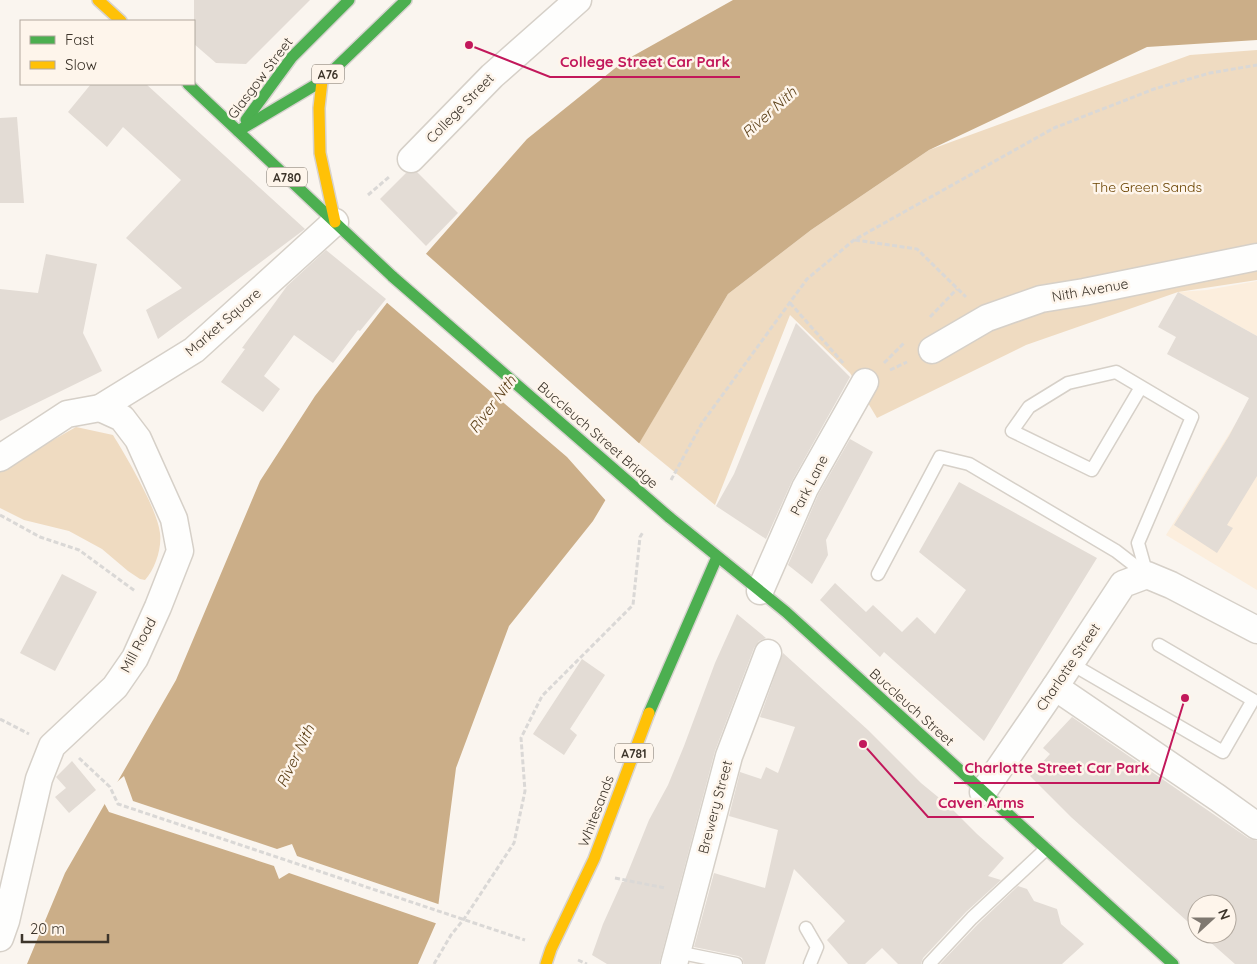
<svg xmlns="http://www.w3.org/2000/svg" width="1257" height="964" font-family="Quicksand,sans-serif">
	<rect width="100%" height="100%" fill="#faf5ef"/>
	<g fill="#fceedd">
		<polygon points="1257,281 1257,336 1178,292 1207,290"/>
		<polygon points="1236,423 1257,434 1257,590 1166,535"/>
	</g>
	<g fill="#efdbc1">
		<polygon points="1257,50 1257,280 1178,292 1026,345 877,418 850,373 790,315 715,505 639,443 728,294 811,230 929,150 1190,55"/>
		<path d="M76,427L113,435C127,458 157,508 160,533C162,548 155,569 145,580L140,579L128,571L102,549L69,531L24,520L0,508V470Z"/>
	</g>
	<polygon fill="#cbae88" points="733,0 1257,0 1257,40 1147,47 929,150 811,230 728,294 593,521 509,626 456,768 436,923 418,964 27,964 65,873 176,680 260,481 315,396 417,264 527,139 624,61"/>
	<g fill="#faf5ef">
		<polygon points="424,252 641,445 607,502 567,457 385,301"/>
		<polygon points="124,776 133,801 277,849 292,844 297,856 441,905 438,924 289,873 279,879 274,866 109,812 103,801 112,786"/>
	</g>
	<g fill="#e3dcd5">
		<polygon points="194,0 310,0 246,64 216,63 194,44"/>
		<polygon points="91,84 146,84 305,229 158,339 146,310 182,288 126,238 181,180 123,127 107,147 68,112"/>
		<polygon points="17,117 24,203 0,203 0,118"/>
		<polygon points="417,172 458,213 426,246 380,199 406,173"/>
		<polygon points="326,250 386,299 360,331 358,330 333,363 294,335 264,376 280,389 263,412 221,382 245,349 242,348 287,286"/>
		<polygon points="46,254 97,264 83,333 102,371 0,421 0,289 38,293"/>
		<polygon points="1178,292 1257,336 1257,476 1227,525 1233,528 1217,553 1174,525 1229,436 1249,398 1167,354 1176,337 1158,327"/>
		<polygon points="796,323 850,377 792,481 766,539 716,506 734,474"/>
		<polygon points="850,439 873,452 826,540 828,555 812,584 788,565 818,495"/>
		<polygon points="959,482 1097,558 984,741 884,652 880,657 820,600 835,583 866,612 873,605 902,632 917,617 935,634 966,590 919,552"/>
		<polygon points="62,574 97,592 55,671 20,653"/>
		<polygon points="737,614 766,638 759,641 754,648 715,751 659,964 607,964 592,955 603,924 622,882 624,882 649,820 668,785 684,746 715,663"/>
		<polygon points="783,653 868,730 921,783 949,806 977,834 1004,858 988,876 1001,880 966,912 923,958 921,964 898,964 882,948 865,964 848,964 827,940 845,921 794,869 765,964 744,964 742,958 738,956 694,947 714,873 765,888 778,830 729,816 740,772 761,779 766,767 778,773 795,727 760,717"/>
		<polygon points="582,659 605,675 570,729 577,735 564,755 533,734"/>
		<polygon points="1072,717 1248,838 1257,841 1257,964 1235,964 1201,934 1227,934 1227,904 1197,904 1197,930 1071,817 1030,776 1050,754 1043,748"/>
		<polygon points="72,761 96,790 69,813 55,797 66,788 56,777"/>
		<polygon points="1018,886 1027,889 1034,901 1057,909 1061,924 1084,944 1062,964 940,964 978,924"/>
	</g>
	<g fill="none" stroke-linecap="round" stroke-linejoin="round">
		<defs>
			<g id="lane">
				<polyline points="1141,387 1092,470 1012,431 1029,407 1068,383 1116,372 1192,417 1138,543 1147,575"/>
				<polyline points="878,574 940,457 969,464 1116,551 1147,575"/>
				<polyline points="1070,663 1223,752 1253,700 1159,645"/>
				<polyline points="806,928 817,947 810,964"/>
				<polyline points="677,952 736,964"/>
				<polyline points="929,964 972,918 1046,849"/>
			</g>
			<g id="street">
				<polyline points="411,159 492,76 578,0"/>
				<polyline points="932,350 987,318 1041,299 1084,292 1257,257"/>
				<polyline points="0,458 67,414 100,408 194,350 335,222"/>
				<polyline points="760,591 805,488 865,382"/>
				<polyline points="1055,687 1218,798 1257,826"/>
				<polyline points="983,792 1055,687 1123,584 1147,575 1171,585 1257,630"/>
				<polyline points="0,938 6,921 39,779 52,746 115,687 135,658 158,607 180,551 174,519 138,439 122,418 100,408"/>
				<polyline points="674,964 729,756 768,653"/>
			</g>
			<g id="fast">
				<polyline points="188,84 393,277"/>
				<polyline points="246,120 292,57 349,0"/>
				<polyline points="238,131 322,81 406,0"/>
				<polyline points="669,517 786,612 1173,964"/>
				<polyline points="649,713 717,557"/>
			</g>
			<g id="slow">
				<polyline points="98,0 121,21"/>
				<polyline points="322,81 319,108 320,153 335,222"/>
				<polyline points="546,964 551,949 594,859 649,713"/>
			</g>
		</defs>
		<use href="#lane" stroke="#d6d0c8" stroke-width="15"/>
		<use href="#street" stroke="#d6d0c8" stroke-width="29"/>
		<use href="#fast" stroke="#d7d3cf" stroke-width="14"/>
		<use href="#slow" stroke="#d7d3cf" stroke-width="14"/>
		<g stroke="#dad8d6" stroke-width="3" stroke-dasharray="5 2.5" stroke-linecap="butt">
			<polyline points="368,195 389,177"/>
			<polyline points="855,240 917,249 966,297"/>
			<polyline points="790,303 844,364"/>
			<polyline points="930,317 957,289"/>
			<polyline points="884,363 904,343"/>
			<polyline points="890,370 907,362"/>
			<polyline points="671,480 702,423 807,279 854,240 1054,128 1154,89 1210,73 1257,65"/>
			<polyline points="0,515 40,537 79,550 135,591"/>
			<polyline points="0,719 29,734"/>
			<polyline points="79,758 110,787 118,804 525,940"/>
			<polyline points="615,878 665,888"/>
			<polyline points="578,960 587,964"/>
			<polyline points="434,964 451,935 464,919 514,843 525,791 521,738 542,696 633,605 640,537 643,532"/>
		</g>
		<use href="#lane" stroke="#fefefd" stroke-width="12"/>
		<use href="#street" stroke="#fefefd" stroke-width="26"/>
		<use href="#fast" stroke="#4caf50" stroke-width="11"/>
		<use href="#slow" stroke="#ffc107" stroke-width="11"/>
		<defs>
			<polyline id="fast-bridge" points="393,277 669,517"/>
		</defs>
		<use href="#fast-bridge" stroke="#d7d3cf" stroke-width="14" stroke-linecap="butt"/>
		<use href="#fast-bridge" stroke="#4caf50" stroke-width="11"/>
	</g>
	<g text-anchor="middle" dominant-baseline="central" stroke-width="5" stroke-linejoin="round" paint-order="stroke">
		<g fill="#fef5eb" stroke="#776f65" stroke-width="1">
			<rect x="312" y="64.5" width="32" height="19" rx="4"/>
			<rect x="267" y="167.5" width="40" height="19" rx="4"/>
			<rect x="615" y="743.5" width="38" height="19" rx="4"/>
		</g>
		<g font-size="12" font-weight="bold" fill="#3d352b">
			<text x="328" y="74">A76</text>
			<text x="287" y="177">A780</text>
			<text x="634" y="753">A781</text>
		</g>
		<g font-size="14" fill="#3d352b" stroke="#fef5eb">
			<text transform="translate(260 78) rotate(-53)">Glasgow Street</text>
			<text transform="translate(460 108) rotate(-46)">College Street</text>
			<text transform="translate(1090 290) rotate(-10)">Nith Avenue</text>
			<text transform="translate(223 322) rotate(-41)">Market Square</text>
			<text transform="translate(598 435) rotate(41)">Buccleuch Street Bridge</text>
			<text transform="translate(809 485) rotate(-63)">Park Lane</text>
			<text transform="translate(138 645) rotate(-62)">Mill Road</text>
			<text transform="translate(1068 667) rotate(-56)">Charlotte Street</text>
			<text transform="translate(912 707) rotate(42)">Buccleuch Street</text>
			<text transform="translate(715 807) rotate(-75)">Brewery Street</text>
			<text transform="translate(596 811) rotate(-69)">Whitesands</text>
		</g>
		<g font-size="14" fill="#6a4300" stroke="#fef5eb">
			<text x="1147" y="187">The Green Sands</text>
		</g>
		<g font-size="15" font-style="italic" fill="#5e421a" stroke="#fef5eb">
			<text transform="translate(769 112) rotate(-42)">River Nith</text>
			<text transform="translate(492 404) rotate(-53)">River Nith</text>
			<text transform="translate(295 756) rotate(-64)">River Nith</text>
		</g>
	</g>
	<path fill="none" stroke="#c2185b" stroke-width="2" d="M469 45L550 77H740M1185 698L1159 783H954M863 744L928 817H1034"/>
	<g fill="#c2185b" stroke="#fef5eb" stroke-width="2">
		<circle cx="469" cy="45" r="5"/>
		<circle cx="1185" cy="698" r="5"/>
		<circle cx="863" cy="744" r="5"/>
	</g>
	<g font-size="15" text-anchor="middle" font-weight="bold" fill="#c2185b" stroke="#fef5eb" stroke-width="5" stroke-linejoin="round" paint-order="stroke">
		<text x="645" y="67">College Street Car Park</text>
		<text x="1057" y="773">Charlotte Street Car Park</text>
		<text x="981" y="808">Caven Arms</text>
	</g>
	<rect x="20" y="20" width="175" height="65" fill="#fef5eb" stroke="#b1a89e"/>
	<rect x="30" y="36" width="25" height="8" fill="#4caf50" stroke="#b1a89e"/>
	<text x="65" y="45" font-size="15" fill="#3d352b">Fast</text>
	<rect x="30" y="61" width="25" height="8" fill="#ffc107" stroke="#b1a89e"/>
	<text x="65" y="70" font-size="15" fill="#3d352b">Slow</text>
	<g transform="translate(1212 919) rotate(69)"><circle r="24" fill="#fef5eb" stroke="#b1a89e"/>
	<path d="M0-4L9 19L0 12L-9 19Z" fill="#7f7870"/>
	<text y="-8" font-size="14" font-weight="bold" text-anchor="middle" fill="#3d352b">N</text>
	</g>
	<path d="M22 934v8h86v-8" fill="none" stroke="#3d352b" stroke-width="2.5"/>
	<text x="30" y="934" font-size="15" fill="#3d352b" stroke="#fef5eb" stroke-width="4" paint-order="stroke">20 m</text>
</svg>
